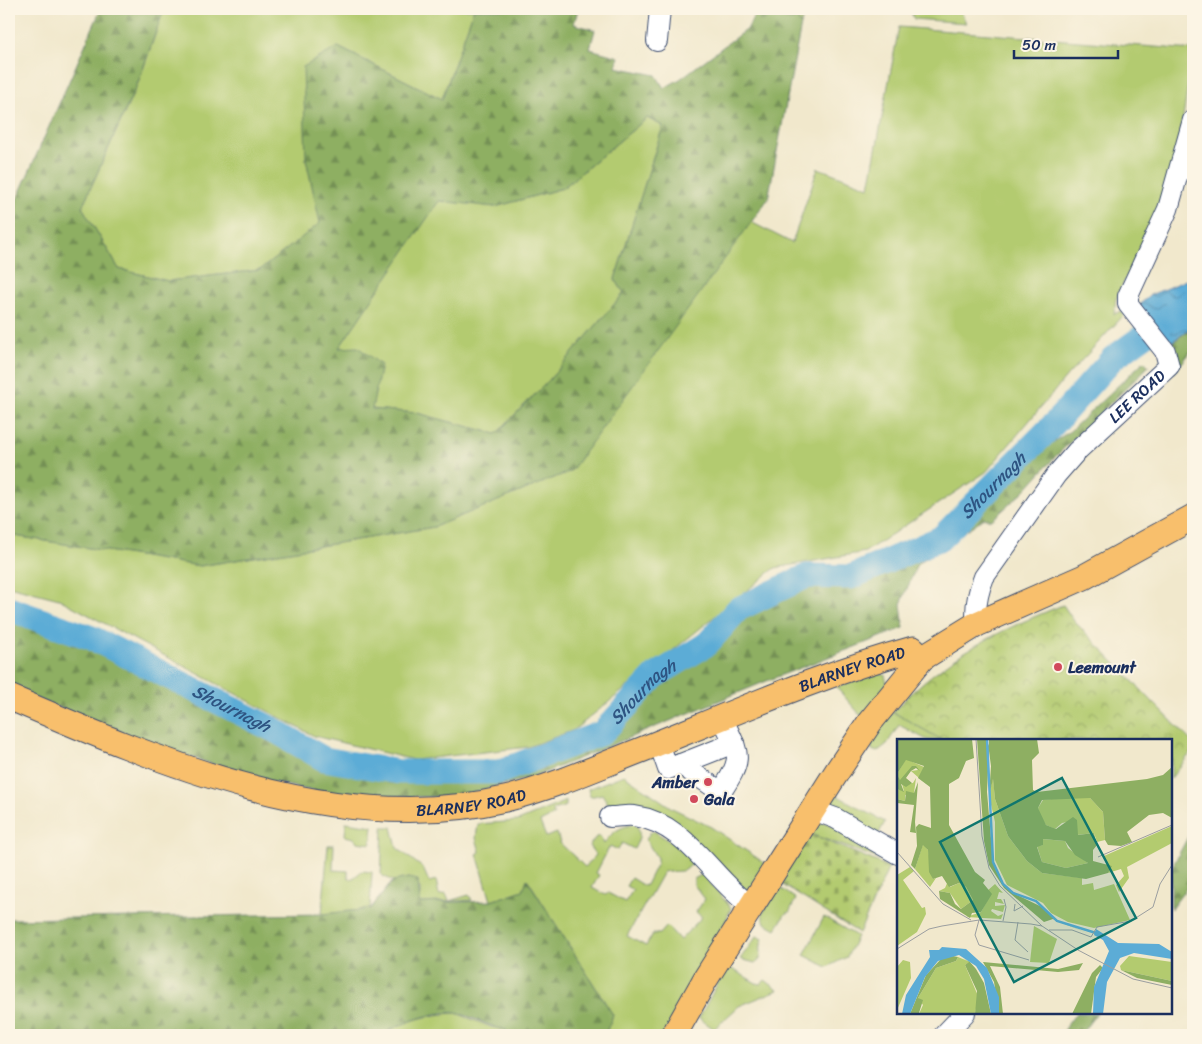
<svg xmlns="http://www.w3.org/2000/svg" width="1202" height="1044" font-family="Sriracha,sans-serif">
	<defs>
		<pattern id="forest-firs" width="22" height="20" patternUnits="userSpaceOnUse" patternTransform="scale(1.25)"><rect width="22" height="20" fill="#8eaf62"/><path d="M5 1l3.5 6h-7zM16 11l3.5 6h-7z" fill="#738f54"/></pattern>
		<pattern id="cemetery-stones" width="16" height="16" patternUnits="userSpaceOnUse" patternTransform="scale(1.25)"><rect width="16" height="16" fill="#b3cb6f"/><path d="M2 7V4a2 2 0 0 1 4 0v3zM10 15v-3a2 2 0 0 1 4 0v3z" fill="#91a55e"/></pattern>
		<pattern id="park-crowns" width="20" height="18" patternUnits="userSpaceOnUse" patternTransform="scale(1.25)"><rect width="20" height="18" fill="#b3cb6f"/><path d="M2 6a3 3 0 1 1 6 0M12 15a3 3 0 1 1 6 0" fill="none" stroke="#91a55e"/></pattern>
		<pattern id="water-waves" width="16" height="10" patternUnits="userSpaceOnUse" patternTransform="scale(1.25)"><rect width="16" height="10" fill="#5cacd6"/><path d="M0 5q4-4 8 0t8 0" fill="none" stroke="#4b8cb1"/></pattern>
	</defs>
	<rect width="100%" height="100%" fill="#fcf5e5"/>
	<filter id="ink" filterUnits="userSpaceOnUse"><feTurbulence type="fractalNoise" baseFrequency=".02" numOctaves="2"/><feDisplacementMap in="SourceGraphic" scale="10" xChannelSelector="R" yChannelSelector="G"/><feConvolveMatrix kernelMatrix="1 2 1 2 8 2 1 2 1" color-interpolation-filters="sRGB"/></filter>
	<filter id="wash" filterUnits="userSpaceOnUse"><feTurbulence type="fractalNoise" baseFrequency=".0096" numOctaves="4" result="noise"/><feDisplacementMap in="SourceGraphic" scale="20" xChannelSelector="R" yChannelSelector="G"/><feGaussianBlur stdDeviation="1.12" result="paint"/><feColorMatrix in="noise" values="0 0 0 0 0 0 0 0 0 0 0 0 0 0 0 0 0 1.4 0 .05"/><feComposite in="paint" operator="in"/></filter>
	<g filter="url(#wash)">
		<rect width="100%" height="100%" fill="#f1e8cc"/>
		<g fill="#b3cb6f" stroke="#677d66">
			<polygon points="164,9 474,9 442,99 338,47 306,159 321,223 260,270 168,281 119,269 82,207 139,81"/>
			<polygon points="790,9 804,9 801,25"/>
			<polygon points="910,9 960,9 966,23 914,19"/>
			<polygon points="899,27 1193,50 1178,152 1155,217 1116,299 1114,314 1121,311 1124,315 1068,375 986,472 865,552 775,568 574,730 528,747 414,760 314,736 59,599 9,586 9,535 200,566 434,527 571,471 747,220 792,243 818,168 869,187"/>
			<polygon points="647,118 663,126 615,279 624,293 550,379 496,434 417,413 372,409 339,348 439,200 495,207 563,188"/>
			<polygon points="880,674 885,675 887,684 863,718 836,687 865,677"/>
			<polygon points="893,712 942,740 927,740 899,725 887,744 877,752 872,750 870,739"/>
			<polygon points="624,775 672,808 711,827 766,864 754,885 744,893 698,846 610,807 602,794 590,797 588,789"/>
			<polygon points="836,795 885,822 878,835 827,807"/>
			<path d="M566,801V806L553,810L554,815L540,822L546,837L557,833L560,843L585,867L596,855L589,846L596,837L600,836L604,844C611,832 621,826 636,824C642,834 639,839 634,849L622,843L618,850L610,846L596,873L599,875L592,888L606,895L608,893L625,902L633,890L626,886L631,878L644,886L646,885L657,863V858L646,840L650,832L654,831L678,847L692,862C687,875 674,870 663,872L627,936L646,946L653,934H660L667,926L680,940L702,917L696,912L705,899L694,885V879L703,874L731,908L721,932L664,1035H605L613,1015L528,880L523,890L491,901L477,854L480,852L476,838L478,824L518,821Z"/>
			<polygon points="818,821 830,824 892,860 889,865 880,859 810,834"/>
			<polygon points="346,822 373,826 371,844 357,842 354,838 345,836"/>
			<polygon points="383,827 392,827 397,848 423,868 429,882 436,880 439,895 446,894 449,901 469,895 472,900 420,903 420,889 408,878 393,881 381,875"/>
			<polygon points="328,845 334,845 333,870 348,871 348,877 352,879 362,871 372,872 370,909 322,914"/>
			<polygon points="779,887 796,899 788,914 786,913 776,929 765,923 762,914"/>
			<polygon points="824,917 857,936 847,957 827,967 804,955"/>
			<path d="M757,936L763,939C757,950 766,956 755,963L740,959Z"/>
			<polygon points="727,966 756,983 761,984 765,980 778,990 739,1006 714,1029 699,1018"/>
			<path d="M456,1013L491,1027L506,1030L507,1035H382C402,1021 431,1014 456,1013Z"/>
		</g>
		<g fill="url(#forest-firs)" stroke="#546f60" fill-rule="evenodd">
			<path d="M101,9H164L139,80L82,207L119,269L168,281L260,270L320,223L306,159L303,67L338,47L442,99L474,9H578L574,24L595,30L590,49L619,57L616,67L656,75L664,88L680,79L748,28L757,9H790L801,25L768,199L571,471L434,527L200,566L9,535V217ZM647,118L663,126L615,279L624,293L550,379L496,434L417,413L372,409L381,365L358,347L339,348L439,201L495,207L563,188Z"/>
			<polygon points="1193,327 1193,349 1174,373 1177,351 1173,342"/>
			<polygon points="1144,361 1149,366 1056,456 1024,491 992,520 984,518 917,564 901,604 904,628 774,678 534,777 466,794 435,797 331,795 254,778 152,744 9,688 9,613 70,635 125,659 316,759 348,772 495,777 601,737 645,699 721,642 742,615 807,580 850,580 898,563 942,540 1043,449 1070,431"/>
			<polygon points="1193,827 1193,879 1171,909 1171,869"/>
			<path d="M408,878L418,880L420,903L491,901L523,890L527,879L613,1015L605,1035H507L506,1030C489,1027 471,1015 455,1013C436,1010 398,1024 382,1035H9V919L322,914L370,909L393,881Z"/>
			<polygon points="1076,1013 1097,1013 1080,1035 1060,1035"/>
		</g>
		<polygon fill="url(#cemetery-stones)" stroke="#677d66" points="810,834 889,867 859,933 778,882"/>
		<path fill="url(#park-crowns)" stroke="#677d66" d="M1063,605L1074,621L1193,743V750L1171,778V740H942L893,712C941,658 998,631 1063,605Z"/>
		<polygon fill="url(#water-waves)" stroke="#3c6e9a" points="1193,277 1193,326 1170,343 1139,306 1148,296"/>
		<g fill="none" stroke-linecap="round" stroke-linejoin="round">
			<path stroke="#5cacd6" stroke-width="25" id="s1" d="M9,609L92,638L276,731L324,759L399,772H499L602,733L655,676L707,644L738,609L807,576L851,577L941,538L1054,424L1113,358L1193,300"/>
		</g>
	</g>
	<g filter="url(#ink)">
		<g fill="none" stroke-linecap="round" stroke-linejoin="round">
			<defs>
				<g id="minor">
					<polyline points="657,41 660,9"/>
					<path id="s2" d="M977,624C974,607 978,592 984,577L1056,475L1077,451L1169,366L1165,351L1128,304V296L1168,209L1193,120"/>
					<polyline points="659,743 668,769 734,743"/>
					<path d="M680,764L721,792C745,756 739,755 722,717"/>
					<polyline points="813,810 835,818 898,854"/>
					<path d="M610,817C618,817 626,815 634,816C687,823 711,878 751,906"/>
					<polyline points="944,1035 965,1013"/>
				</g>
				<g id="major">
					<path id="s3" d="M9,697C162,763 336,838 505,799C550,788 593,769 636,752C727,716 818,675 913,649L922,658"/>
					<polyline points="674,1035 706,978 838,770 870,722 922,658 977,624 1084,577 1193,517"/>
				</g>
			</defs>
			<use href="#minor" stroke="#3b4b6e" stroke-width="22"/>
			<use href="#major" stroke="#3b4b6e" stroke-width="27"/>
			<use href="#minor" stroke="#fff" stroke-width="20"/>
			<use href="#major" stroke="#f8bf6c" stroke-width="25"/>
		</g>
	</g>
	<g fill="#d1495b" stroke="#fcf5e5" stroke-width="2">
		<circle cx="1058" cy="667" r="5"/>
		<circle cx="708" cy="782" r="5"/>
		<circle cx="694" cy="799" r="5"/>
	</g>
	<g text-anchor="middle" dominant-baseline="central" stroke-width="4" stroke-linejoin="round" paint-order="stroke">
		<g font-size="16" fill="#1b2f5e" stroke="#fcf5e5">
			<text stroke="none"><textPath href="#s2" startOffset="286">LEE ROAD</textPath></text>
			<text stroke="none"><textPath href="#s3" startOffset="886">BLARNEY ROAD</textPath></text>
			<text stroke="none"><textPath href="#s3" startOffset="481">BLARNEY ROAD</textPath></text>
		</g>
		<g font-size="16" font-weight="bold" fill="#1b2f5e" stroke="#fcf5e5" text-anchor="start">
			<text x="1068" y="667">Leemount</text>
			<text x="698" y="782" text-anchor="end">Amber</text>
			<text x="704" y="799">Gala</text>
		</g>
		<g font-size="18" font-style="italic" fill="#2e5482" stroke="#fcf5e5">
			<text stroke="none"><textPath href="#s1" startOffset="1114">Shournagh</textPath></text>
			<text stroke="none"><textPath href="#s1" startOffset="694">Shournagh</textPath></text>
			<text stroke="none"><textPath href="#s1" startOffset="244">Shournagh</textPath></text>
		</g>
	</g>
	<g transform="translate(897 739)">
		<rect width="275" height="275" fill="#f1e8cc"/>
		<path d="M9,20L27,28L22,39L14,32L21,31L18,27L3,42L0,35ZM96,38L98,60L111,97L130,122L145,134L185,139V146L196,144L197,151L217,145L233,181L197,189L171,183L154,174L146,164L110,146L98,121V83L92,57ZM19,39L17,54L8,56V62L0,60V50L7,52L5,45L16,44ZM180,57L193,59L206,73L208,101L200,103L197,94L180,96V81L165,84L158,90L149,86L142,76L141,69L146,61ZM275,87V104L230,128L232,139L222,153L219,146L227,137L224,130L211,134L214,127H210L207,117ZM145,100L168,102L171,109L191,124L169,129L145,123L140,107L146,106ZM26,105L31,111L36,140L39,139L33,148L18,130ZM13,128L17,132L6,141L25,169L28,168L29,175L20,193L0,207V136ZM51,142L53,148L62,144L69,148L76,161L64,170L53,154L42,152L48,149ZM98,145L106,154L102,153L100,160H104L107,165L98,163V167L108,166L106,173L95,170L94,172L101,177L106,175L104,180L69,178L84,173L94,155L90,152ZM232,217L275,223V242L224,231L223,227ZM61,218L73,223L68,226L81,257L78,275H22L26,266L21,259L39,229L59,222ZM6,221L13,223L14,239L0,271V228Z" fill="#b3cb6f"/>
		<path d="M0,0H75L77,19L69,22L62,39L52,45V86L78,133L88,141L86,144L95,155L84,173L75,174L73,179L43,160L42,152L53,154L58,165L64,170L76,161L69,148L62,144L52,148L45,137L36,140L32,133L31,111L26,106L18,130L14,126L20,107L19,88L22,85L34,89L33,48L21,39L27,27L9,21L0,35L3,41L15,27H19L23,32L19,29L14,32L9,39L15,44L9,48L4,45L7,53L0,50ZM80,0H89L92,7V0H140L142,14L135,21L136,51L140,53L250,40L266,36L275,28V79L266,74L252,76L230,93L235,103L224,107L211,106L208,101L206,73L193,59L145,61L141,69L149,86L159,90L176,78L180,81L181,96L197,94L200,106L196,111V122L215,127L211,134L189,140L145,134L130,122L111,97L98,60L96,40L92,57L94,27L92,12L90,53L96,123L105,144L116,154L147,169L160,182L193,195L156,180L147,183L107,149L92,126L87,102ZM146,100L168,102L178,116L191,124L169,129L145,123L140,108L146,106ZM21,43L18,83L19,94L13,93L17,66L0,64V60L8,62L9,52L17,54ZM56,217L61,218L59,222L39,229L21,259L26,261L22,274L13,275L29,236L44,220ZM66,219L73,223L79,230L87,244L94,275H78L80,252L68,226L72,223ZM86,223L161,230L186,224L182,231L161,233L93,227L103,248L106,275H102L97,243ZM203,226L206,229L199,238L194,275H175L195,234ZM224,231L275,242V246L240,239Z" fill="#8eaf62" fill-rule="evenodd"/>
		<path d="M137,187L160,200L152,224L133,223Z" fill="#b3cb6f"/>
		<path d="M199,190L221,204L262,205L275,213V220L237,214L223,219L210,243L206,275H196L197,248L212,212L206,201L197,196ZM45,208L69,210L90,229L102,258V275H94L87,240L79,227L62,216L41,222L28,238L13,275H5L9,256L33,218L32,211H42Z" fill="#5cacd6"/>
		<path fill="none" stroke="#5cacd6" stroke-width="2.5" d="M90,0L96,123L106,145L116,154L139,162L160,182L199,194"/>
		<path fill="none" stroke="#9b9ea0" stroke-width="1" d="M79,0L85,97L92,129L103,147L145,187M0,113L46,165L74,181M201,118L275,86M118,165L117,172L126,167M82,181L78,196L82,206L132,221M106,182L109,168L107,160M121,183L118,201L131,213M152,191H175L194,198L200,188L234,182L256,168L263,145L275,126M0,210L32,190L45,187L82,181L134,185L145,187L181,211L236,240L275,249"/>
		<path fill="#0f766e" fill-opacity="0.15" stroke="#0f766e" stroke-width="2.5" d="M165,39L239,179L117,243L43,103Z"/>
		<rect width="275" height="275" fill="none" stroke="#1b2f5e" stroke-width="2.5"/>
	</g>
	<rect width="1202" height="1044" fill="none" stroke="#fcf5e5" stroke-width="30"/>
	<path d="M1014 50v8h104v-8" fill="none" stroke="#1b2f5e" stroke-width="2.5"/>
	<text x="1022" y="50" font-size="15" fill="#1b2f5e" stroke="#fcf5e5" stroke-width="4" paint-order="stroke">50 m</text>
</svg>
